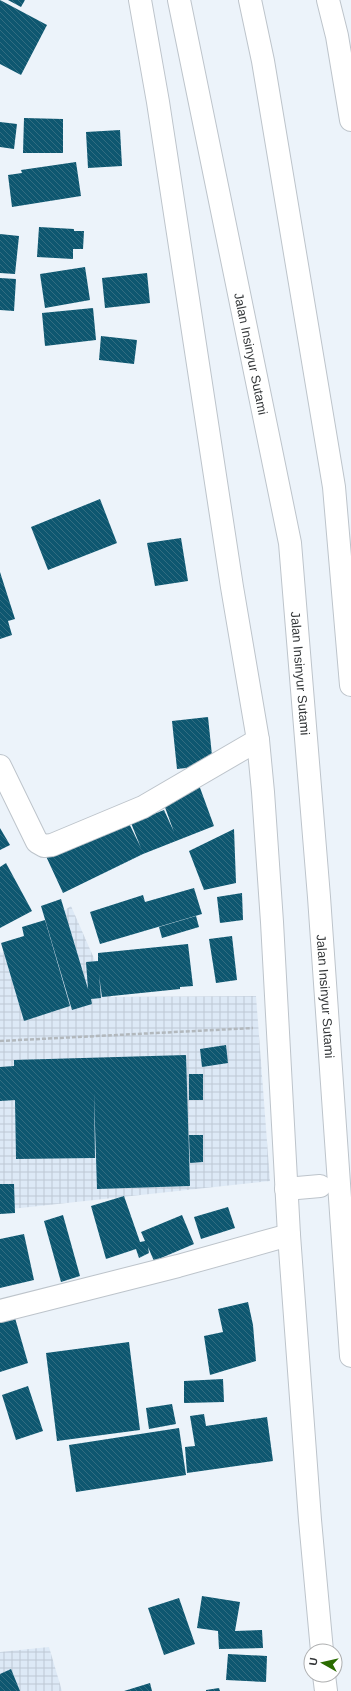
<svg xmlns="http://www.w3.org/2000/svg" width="351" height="1691" font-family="Helvetica,sans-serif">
	<defs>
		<pattern id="industrial-grid" width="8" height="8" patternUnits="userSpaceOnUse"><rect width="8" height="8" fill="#dde9f6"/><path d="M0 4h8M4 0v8" fill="none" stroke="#bec8d4"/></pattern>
		<pattern id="building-back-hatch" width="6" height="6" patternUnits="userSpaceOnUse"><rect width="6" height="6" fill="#0e5770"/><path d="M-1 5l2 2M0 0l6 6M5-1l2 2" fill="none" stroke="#326d81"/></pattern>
	</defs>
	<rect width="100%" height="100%" fill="#ecf3fa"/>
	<g fill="url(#industrial-grid)">
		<polygon points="71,906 111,997 256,996 270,1181 2,1210 0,1207 0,952 2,953"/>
		<polygon points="49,1647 62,1691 0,1691 0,1652"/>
	</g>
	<g fill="url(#building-back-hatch)">
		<polygon points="0,0 47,25 21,75 0,64"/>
		<polygon points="8,0 25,0 21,7"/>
		<polygon points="24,118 63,119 63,153 23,153"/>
		<polygon points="0,122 17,124 14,149 0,147"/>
		<polygon points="120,130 122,166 88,168 86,132"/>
		<polygon points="76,162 81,196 12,207 8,175 22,173 21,170"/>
		<polygon points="39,227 74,229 74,231 84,231 83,249 73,249 73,259 37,257"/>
		<polygon points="0,234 19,236 15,274 0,273"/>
		<polygon points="85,267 90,300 45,308 40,274"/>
		<polygon points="147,273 150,303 105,308 102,278"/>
		<polygon points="0,278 16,279 14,311 0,310"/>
		<polygon points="93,308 96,340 45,346 42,313"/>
		<polygon points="101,336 137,340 134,364 99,360"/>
		<polygon points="100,499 117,543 48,570 31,527"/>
		<polygon points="181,538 188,581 155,586 147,543"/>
		<polygon points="0,572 15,619 8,621 12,635 0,639"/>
		<polygon points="208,717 213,765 177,769 172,721"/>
		<polygon points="199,785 214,826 143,854 63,893 45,854 125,815 141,848 131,823 164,810 174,832 162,799"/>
		<polygon points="0,828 10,845 0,850"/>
		<polygon points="234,829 236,883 204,890 189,851"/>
		<polygon points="6,863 32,911 0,928 0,867"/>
		<polygon points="194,888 202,914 100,944 90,912 143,895 145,902"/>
		<polygon points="242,893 243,920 220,923 217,897"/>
		<polygon points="61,899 88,989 86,962 98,961 98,953 188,944 193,986 180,987 180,989 102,997 99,975 101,998 91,999 92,1004 72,1010 41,906"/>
		<polygon points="196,916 199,927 162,938 159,927"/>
		<polygon points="45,920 70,1006 24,1021 1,943 24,936 22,927"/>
		<polygon points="232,936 237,980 216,983 209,939"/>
		<polygon points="226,1045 228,1063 202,1067 200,1049"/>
		<polygon points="186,1055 190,1186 97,1189 94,1093 95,1158 16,1159 15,1100 0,1101 0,1067 14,1066 14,1060"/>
		<rect x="189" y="1074" width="14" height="26"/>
		<polygon points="189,1135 203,1135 203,1162 190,1163"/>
		<polygon points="0,1184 14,1184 15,1213 0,1214"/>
		<polygon points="124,1196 140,1242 145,1241 141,1232 182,1215 194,1244 154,1261 148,1247 149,1253 139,1258 136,1249 106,1259 91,1206"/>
		<polygon points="228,1207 235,1228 201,1239 194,1217"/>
		<polygon points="63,1215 80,1276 61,1282 44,1221"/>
		<polygon points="24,1234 34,1280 0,1288 0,1239"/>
		<polygon points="248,1302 253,1325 256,1361 210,1375 204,1336 223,1332 218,1309"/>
		<polygon points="15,1318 28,1363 0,1372 0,1322"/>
		<polygon points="129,1342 140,1430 57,1441 46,1353"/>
		<polygon points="223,1379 224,1402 184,1403 184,1381"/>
		<polygon points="28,1386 43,1431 16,1440 2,1395"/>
		<polygon points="172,1404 176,1424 149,1429 146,1408"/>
		<polygon points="204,1414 206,1426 267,1417 273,1461 187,1473 185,1447 195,1446 190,1416"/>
		<polygon points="179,1428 186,1475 76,1492 69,1445"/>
		<polygon points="202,1596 240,1602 235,1631 262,1630 263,1648 219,1649 218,1631 197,1628"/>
		<polygon points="179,1598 195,1644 164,1655 148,1608"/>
		<polygon points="228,1654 267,1656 266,1682 226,1680"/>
		<polygon points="11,1669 20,1691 0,1691 0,1674"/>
		<polygon points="150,1683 152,1691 124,1691"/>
		<polygon points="219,1688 220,1691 206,1691 206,1690"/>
	</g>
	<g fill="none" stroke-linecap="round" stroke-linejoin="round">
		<defs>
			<g id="street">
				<polyline points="0,766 37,842 44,846 52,845 143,807 258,740"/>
				<polyline points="0,1311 178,1266 289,1235"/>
			</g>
			<g id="secondary">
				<polyline points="140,0 158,102 232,587 258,740 263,792 272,922 289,1235 310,1520 322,1651"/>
				<polyline points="328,0 337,36 351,120"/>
				<polyline points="286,1189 320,1186"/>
				<polyline points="324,1675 326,1691"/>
			</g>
			<g id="highway">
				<path id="s1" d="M179,0L290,543L319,897L351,1356"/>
				<polyline points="250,0 263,61 334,487 351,685"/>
			</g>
		</defs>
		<use href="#street" stroke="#bdc4cb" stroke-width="24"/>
		<use href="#secondary" stroke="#bdc4cb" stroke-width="24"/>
		<use href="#highway" stroke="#bdc4cb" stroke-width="24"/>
		<polyline stroke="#b2b8bd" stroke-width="2.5" stroke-dasharray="4 2" stroke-linecap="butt" points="0,1041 253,1028"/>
		<use href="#street" stroke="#fff" stroke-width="22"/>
		<use href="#secondary" stroke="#fff" stroke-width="22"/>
		<use href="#highway" stroke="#fff" stroke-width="22"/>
	</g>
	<g text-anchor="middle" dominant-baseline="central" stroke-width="4" stroke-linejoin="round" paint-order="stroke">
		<g font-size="13" fill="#343739" stroke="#fff">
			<text stroke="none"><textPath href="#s1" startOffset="361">Jalan Insinyur Sutami</textPath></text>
			<text stroke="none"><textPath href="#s1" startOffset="685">Jalan Insinyur Sutami</textPath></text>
			<text stroke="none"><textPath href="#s1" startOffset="1009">Jalan Insinyur Sutami</textPath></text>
		</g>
	</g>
	<g transform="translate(323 1663) rotate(278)"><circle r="19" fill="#ffffff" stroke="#aeafb0"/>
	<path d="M0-3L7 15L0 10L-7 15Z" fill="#2a6b00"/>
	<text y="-6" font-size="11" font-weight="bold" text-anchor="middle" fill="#343739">U</text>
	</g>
</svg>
